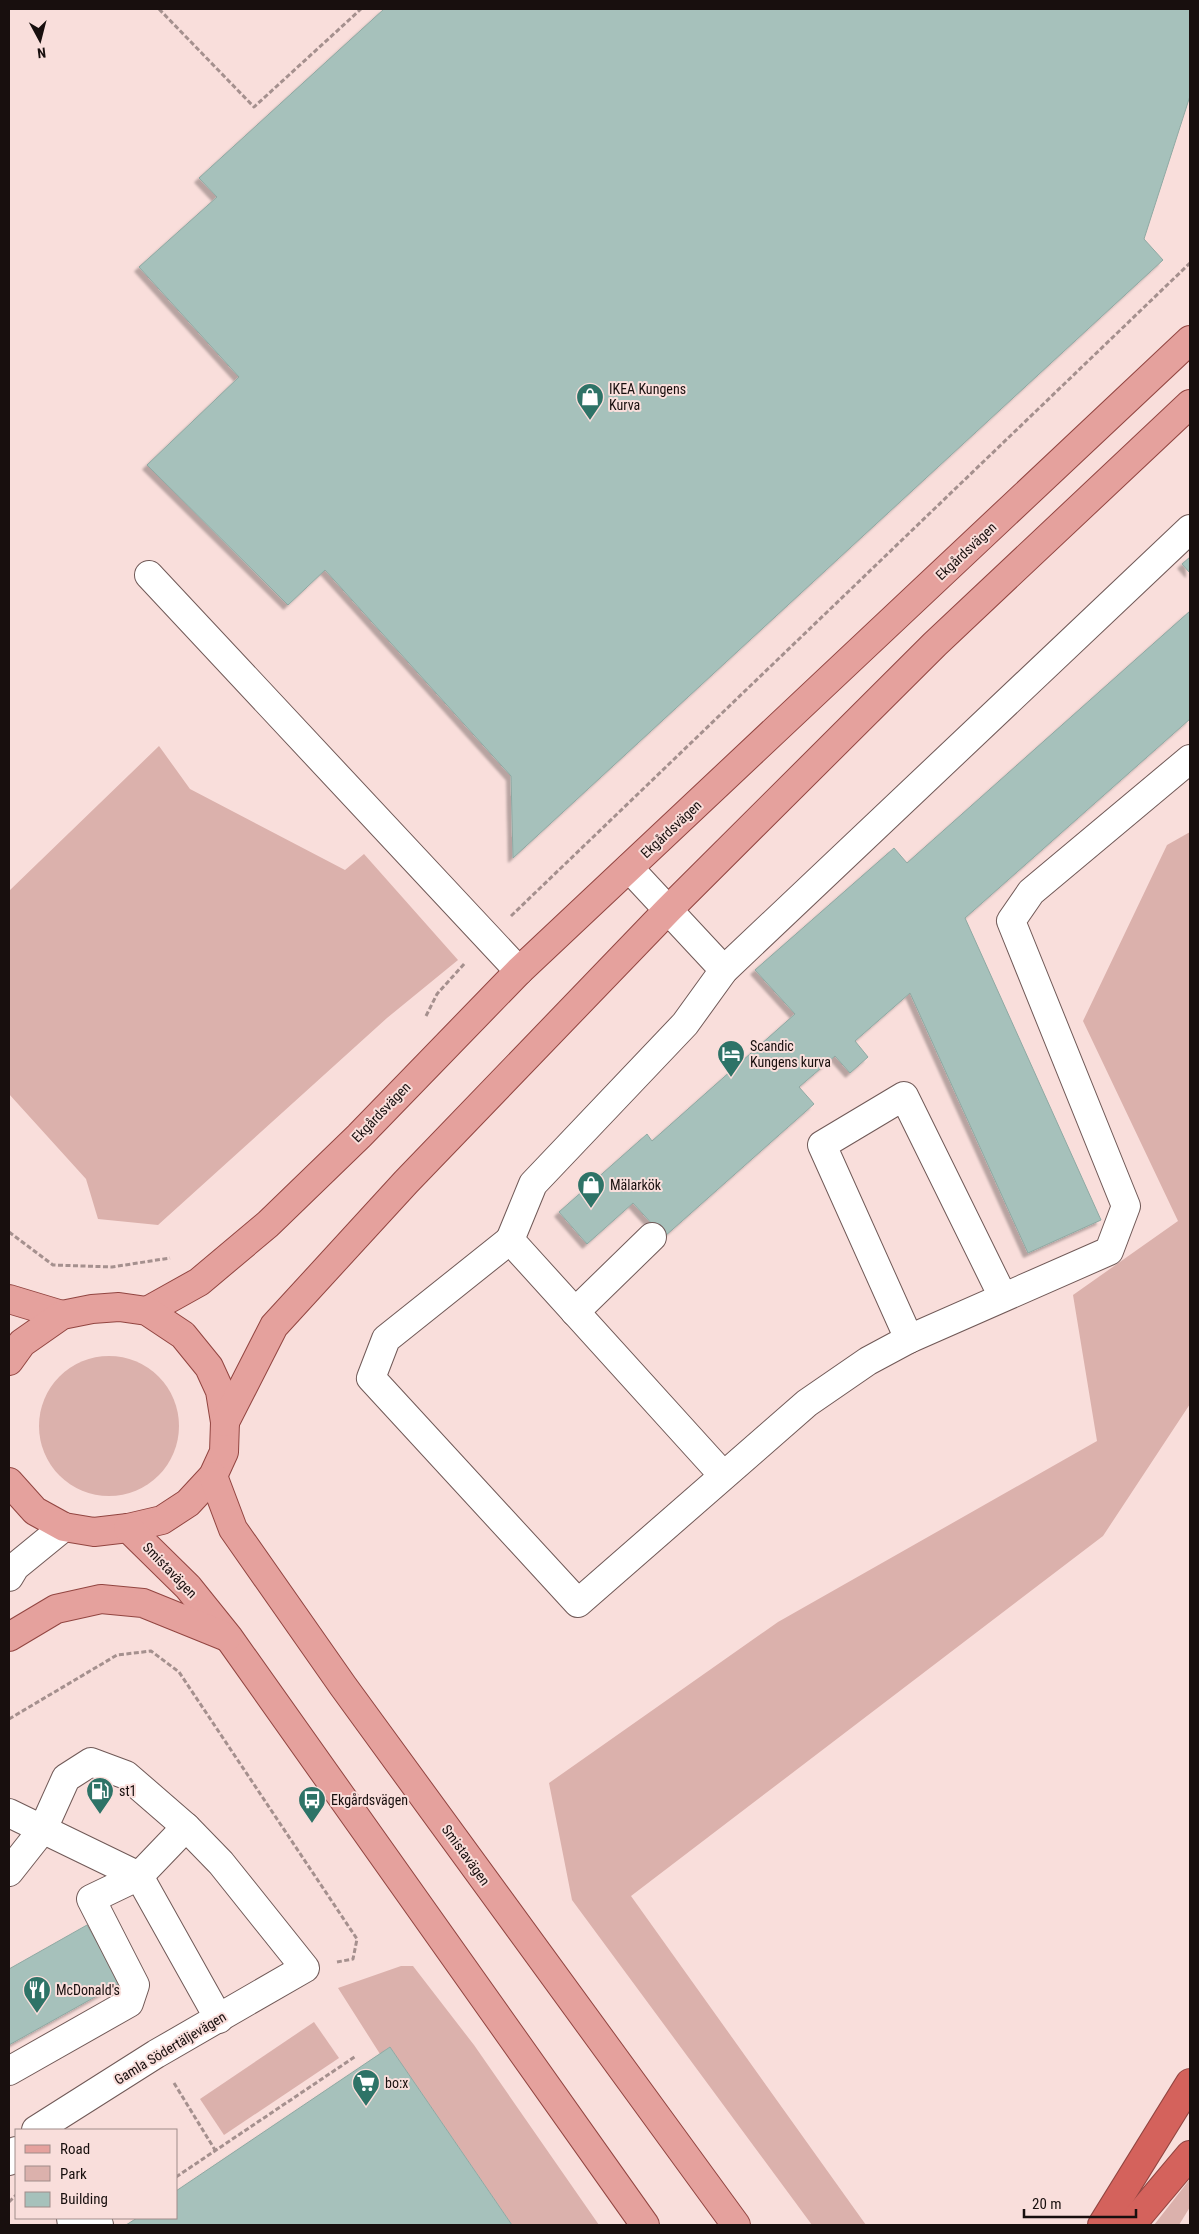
<svg xmlns="http://www.w3.org/2000/svg" width="1199" height="2234" font-family="'Roboto Condensed',sans-serif">
	<defs>
		<filter id="shadow"><feDropShadow dx="-4.5" dy="4.5" stdDeviation="1" flood-color="#0004"/></filter>
	</defs>
	<rect width="100%" height="100%" fill="#f9dedb"/>
	<g fill="#dbb1ac">
		<polygon points="159,746 190,789 345,870 364,854 458,960 387,1018 158,1225 98,1219 86,1179 9,1094 9,891"/>
		<polygon points="1190,832 1190,1404 1103,1536 631,1896 866,2225 812,2225 572,1900 549,1783 778,1622 1097,1441 1073,1295 1178,1221 1083,1021 1167,845"/>
		<circle cx="109" cy="1426" r="70"/>
		<polygon points="401,1966 413,1966 474,2045 599,2225 512,2225 390,2047 380,2054 338,1988"/>
		<polygon points="314,2022 339,2058 224,2135 200,2099"/>
		<polygon points="1190,2179 1190,2207 1179,2225 1154,2225"/>
	</g>
	<g fill="#a6c1bb" stroke="#8fa9a3" filter="url(#shadow)">
		<polygon points="384,9 1190,9 1190,96 1144,239 1163,260 513,858 511,776 325,570 288,605 147,465 239,377 139,267 217,197 199,178"/>
		<polygon points="1190,557 1190,573 1182,564"/>
		<polygon points="1190,611 1190,719 965,918 1101,1220 1028,1253 910,993 855,1041 868,1057 850,1073 835,1056 799,1087 814,1104 664,1237 633,1203 587,1244 559,1212 647,1134 652,1141 795,1014 755,970 894,848 907,863"/>
		<polygon points="87,1925 120,1983 9,2045 9,1969"/>
		<polygon points="390,2047 512,2225 126,2225 137,2218 176,2218 176,2191"/>
	</g>
	<g fill="none" stroke-linecap="round" stroke-linejoin="round">
		<defs>
			<g id="minor">
				<polyline points="149,575 519,971"/>
				<polyline points="629,868 724,970"/>
				<polyline points="510,1240 386,1339 371,1378 578,1603 807,1403 868,1361 909,1339 1109,1251 1126,1206 1011,921 1031,892 1190,759"/>
				<polyline points="575,1312 652,1237"/>
				<polyline points="909,1339 822,1145 904,1096 1003,1297"/>
				<polyline points="723,1475 510,1240 533,1184 685,1024 724,970 1190,529"/>
				<polyline points="9,1577 15,1567 64,1527"/>
				<polyline points="9,1813 139,1876 219,2019"/>
				<polyline points="9,1872 43,1829 66,1778 91,1762 126,1775 186,1827 221,1863 305,1968 156,2054 36,2130"/>
				<polyline points="9,2071 129,2003 135,1985 91,1899 139,1876 186,1827"/>
				<polyline points="9,2161 16,2151"/>
				<polyline points="71,2218 72,2225"/>
				<polyline points="92,2218 99,2225"/>
			</g>
			<g id="major">
				<polyline points="9,1299 62,1315"/>
				<polyline points="147,1311 199,1282 268,1224 359,1136 519,971 1190,340"/>
				<polyline points="9,1361 22,1343 62,1315 92,1309 119,1307 147,1311 183,1335 209,1367 220,1391 225,1422 224,1452 213,1476 188,1503 162,1520 128,1528 94,1532 64,1527 35,1511 9,1482"/>
				<polyline points="225,1422 274,1326 406,1182 668,910 935,644 1190,404"/>
				<polyline points="213,1476 233,1529 343,1686 736,2225"/>
				<polyline points="128,1528 188,1587 229,1638 645,2225"/>
				<polyline points="9,1637 56,1609 101,1599 143,1603 227,1637"/>
			</g>
			<g id="highway">
				<polyline points="1102,2225 1190,2083"/>
				<polyline points="1131,2225 1190,2155"/>
			</g>
		</defs>
		<use href="#minor" stroke="#705957" stroke-width="30"/>
		<use href="#major" stroke="#924541" stroke-width="30"/>
		<use href="#highway" stroke="#924541" stroke-width="30"/>
		<g stroke="#a5908e" stroke-width="3" stroke-dasharray="5 2.5" stroke-linecap="butt">
			<polyline points="159,9 254,107 361,9"/>
			<polyline points="511,916 1190,263"/>
			<polyline points="426,1016 437,994 465,963"/>
			<polyline points="9,1232 53,1265 112,1267 170,1258"/>
			<polyline points="9,1719 117,1655 151,1651 179,1672 357,1939 353,1959 337,1962"/>
			<polyline points="174,2083 215,2150"/>
			<polyline points="176,2177 356,2056"/>
			<polyline points="9,2202 16,2195"/>
		</g>
		<use href="#minor" stroke="#fff" stroke-width="28"/>
		<use href="#major" stroke="#e5a19d" stroke-width="28"/>
		<use href="#highway" stroke="#d4625c" stroke-width="28"/>
	</g>
	<defs>
		<symbol id="shop-pin" viewBox="-11 -11 22 30"><path d="M0 17L-7.5 6A9.5 9.5 0 1 1 7.5 6Z" fill="#2e7367" stroke="#f9dedb"/><path d="M-5-2.5h2.3a2.7 3.5 0 0 1 5.4 0H5L5.5 6h-11ZM-1.5-2.5h3a1.5 2.3 0 0 0-3 0Z" fill="#fff"/></symbol>
		<symbol id="hotel-pin" viewBox="-11 -11 22 30"><path d="M0 17L-7.5 6A9.5 9.5 0 1 1 7.5 6Z" fill="#2e7367" stroke="#f9dedb"/><path d="M-6-4.5h1.5V1H6V5H4.5V3h-9V5H-6ZM-4 0a1.8 1.8 0 1 1 3.6 0ZM.5 0V-2.5h3Q6-2.5 6 0Z" fill="#fff"/></symbol>
		<symbol id="fuel-pin" viewBox="-11 -11 22 30"><path d="M0 17L-7.5 6A9.5 9.5 0 1 1 7.5 6Z" fill="#2e7367" stroke="#f9dedb"/><path d="M-5.5-6h7V0h2V4h1.3V-2.5L3-4.5l.8-.8L6-3V5H2.5V1h-1V6h-7ZM-4.2-4.7v3.2H.2V-4.7Z" fill="#fff"/></symbol>
		<symbol id="bus-pin" viewBox="-11 -11 22 30"><path d="M0 17L-7.5 6A9.5 9.5 0 1 1 7.5 6Z" fill="#2e7367" stroke="#f9dedb"/><path d="M-5-6H5V4H4V6H2V4H-2V6H-4V4H-5ZM-3.5-4V0h7V-4ZM-3.5 1.2v1.5H-2V1.2ZM2 1.2v1.5H3.5V1.2Z" fill="#fff"/></symbol>
		<symbol id="restaurant-pin" viewBox="-11 -11 22 30"><path d="M0 17L-7.5 6A9.5 9.5 0 1 1 7.5 6Z" fill="#2e7367" stroke="#f9dedb"/><path d="M-5-6h1v4h1v-4h1v4h1v-4h1v5L-1.5 .5V6h-2V.5L-5-1ZM5-6V6H3V1.5H1.5Q1.5-4 5-6Z" fill="#fff"/></symbol>
		<symbol id="supermarket-pin" viewBox="-11 -11 22 30"><path d="M0 17L-7.5 6A9.5 9.5 0 1 1 7.5 6Z" fill="#2e7367" stroke="#f9dedb"/><path d="M-6-5.5h2.5l.6 2H6L4.5 2H-2.5L-4.4-4H-6ZM-1.5 3.2a1.3 1.3 0 1 0 .1 0ZM3 3.2a1.3 1.3 0 1 0 .1 0Z" fill="#fff"/></symbol>
	</defs>
	<g fill-rule="evenodd">
		<use href="#shop-pin" x="574" y="381" width="32" height="43"/>
		<use href="#hotel-pin" x="715" y="1038" width="32" height="43"/>
		<use href="#shop-pin" x="575" y="1169" width="32" height="43"/>
		<use href="#fuel-pin" x="84" y="1775" width="32" height="43"/>
		<use href="#bus-pin" x="296" y="1784" width="32" height="43"/>
		<use href="#restaurant-pin" x="21" y="1974" width="32" height="43"/>
		<use href="#supermarket-pin" x="350" y="2067" width="32" height="43"/>
	</g>
	<g text-anchor="middle" dominant-baseline="central" stroke-width="4" stroke-linejoin="round" paint-order="stroke">
		<g font-size="14" fill="#180f0e" stroke="#f9dedb" text-anchor="start">
			<text x="609" y="389">IKEA Kungens<tspan x="609" dy="16">Kurva</tspan></text>
			<text x="750" y="1046">Scandic<tspan x="750" dy="16">Kungens kurva</tspan></text>
			<text x="610" y="1185">Mälarkök</text>
			<text x="119" y="1791">st1</text>
			<text x="331" y="1800">Ekgårdsvägen</text>
			<text x="56" y="1990">McDonald's</text>
			<text x="385" y="2083">bo:x</text>
		</g>
		<g font-size="14" fill="#180f0e" stroke="#f9dedb">
			<text transform="translate(966 551) rotate(-43)">Ekgårdsvägen</text>
			<text transform="translate(671 829) rotate(-43)">Ekgårdsvägen</text>
			<text transform="translate(381 1112) rotate(-46)">Ekgårdsvägen</text>
			<text transform="translate(170 1570) rotate(46)">Smistavägen</text>
			<text transform="translate(466 1855) rotate(54)">Smistavägen</text>
			<text transform="translate(170 2048) rotate(-31)">Gamla Södertäljevägen</text>
		</g>
	</g>
	<rect width="1199" height="2234" fill="none" stroke="#180f0e" stroke-width="20"/>
	<rect x="15" y="2129" width="162" height="90" fill="#f9dedb" stroke="#9f8b89"/>
	<rect x="25" y="2145" width="25" height="8" fill="#e5a19d" stroke="#9f8b89"/>
	<text x="60" y="2154" font-size="15" fill="#180f0e">Road</text>
	<rect x="25" y="2166" width="25" height="15" fill="#dbb1ac" stroke="#9f8b89"/>
	<text x="60" y="2179" font-size="15" fill="#180f0e">Park</text>
	<rect x="25" y="2192" width="25" height="15" fill="#a6c1bb" stroke="#9f8b89"/>
	<text x="60" y="2204" font-size="15" fill="#180f0e">Building</text>
	<g transform="translate(40 40) rotate(173)" stroke="#f9dedb" stroke-width="4" paint-order="stroke">
	<path d="M0-4L9 19L0 12L-9 19Z" fill="#180f0e"/>
	<text y="-8" font-size="14" font-weight="bold" text-anchor="middle" fill="#180f0e">N</text>
	</g>
	<path d="M1024 2209v8h112v-8" fill="none" stroke="#180f0e" stroke-width="2.5"/>
	<text x="1032" y="2209" font-size="15" fill="#180f0e" stroke="#f9dedb" stroke-width="4" paint-order="stroke">20 m</text>
</svg>
